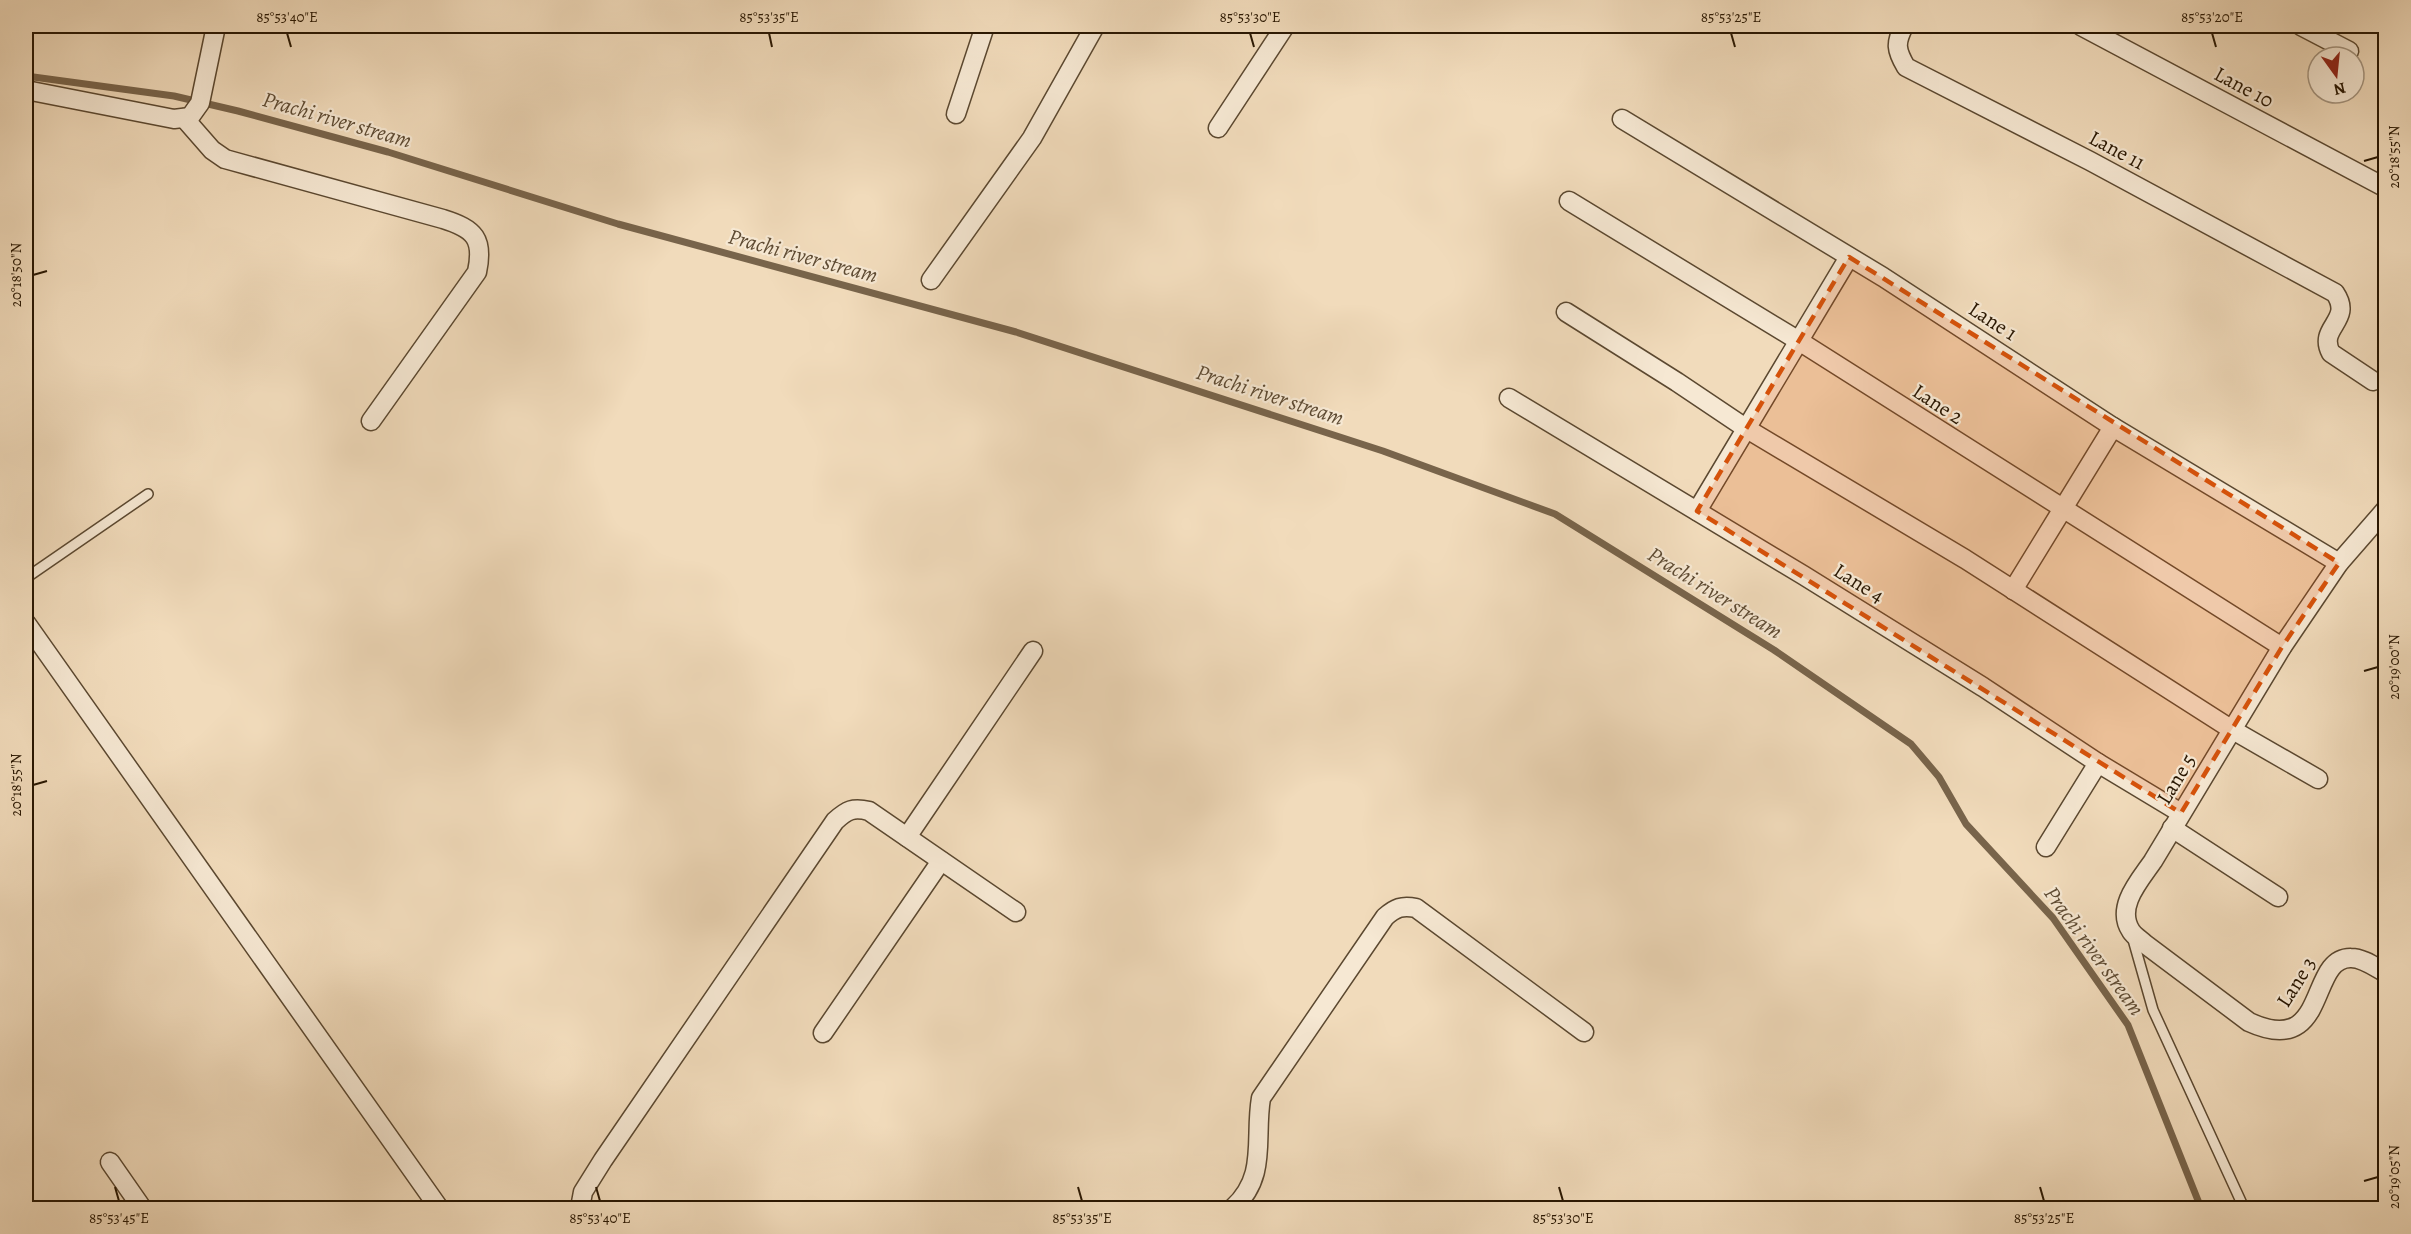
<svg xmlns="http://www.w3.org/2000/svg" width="2411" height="1234" font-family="Alegreya,serif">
	<rect width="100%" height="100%" fill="#f1dbbb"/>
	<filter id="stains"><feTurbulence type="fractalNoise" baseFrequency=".00333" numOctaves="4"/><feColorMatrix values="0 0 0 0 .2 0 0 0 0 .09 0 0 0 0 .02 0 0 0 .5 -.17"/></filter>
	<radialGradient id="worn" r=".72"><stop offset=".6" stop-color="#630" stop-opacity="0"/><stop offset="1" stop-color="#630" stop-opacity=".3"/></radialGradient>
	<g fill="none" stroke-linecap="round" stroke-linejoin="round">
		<polyline stroke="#78644b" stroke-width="7" points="26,76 174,96 238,111 388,152 618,224 1016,332 1383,451 1555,514 1774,650 1911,744 1939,777 1966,824 2053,918 2128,1025 2201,1208"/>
		<defs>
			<g id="service">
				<polyline points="26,578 148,494"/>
				<polyline points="2132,936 2153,1010 2244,1208"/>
			</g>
			<g id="minor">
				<path d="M1904,26C1895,43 1896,50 1906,67L2090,161L2335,293C2354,321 2317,327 2331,353L2373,381"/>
				<polyline points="2081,26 2386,188"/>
				<polyline points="2301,26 2349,51"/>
				<polyline points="26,90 174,119 190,117 200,103 216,26"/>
				<polyline points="956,114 985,26"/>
				<path d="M184,118L212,150L225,159L443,219C475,229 484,239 477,272L371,421"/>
				<polyline points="1622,119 1883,277 2113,427 2339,563"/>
				<polyline points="1218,128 1285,26"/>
				<polyline points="1569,201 1799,341 2282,647"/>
				<polyline points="931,280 1032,138 1095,26"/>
				<polyline points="1566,312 1677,382 1747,429 1965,559 2231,729 2318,779"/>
				<polyline points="1509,398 1803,575 1983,687 2098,763 2181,813"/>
				<path d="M2386,509L2339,563L2282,647L2153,861C2140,880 2115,907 2131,931C2134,936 2141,940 2145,944L2249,1022C2330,1059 2307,957 2351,958C2363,958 2375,967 2386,973"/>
				<polyline points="1697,511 1849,257"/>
				<polyline points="2013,590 2113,427"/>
				<polyline points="26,623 439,1208"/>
				<polyline points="2172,828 2278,897"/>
				<polyline points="907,837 1033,651"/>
				<polyline points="2046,847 2098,763"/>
				<polyline points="823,1033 941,861"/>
				<polyline points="110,1162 142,1208"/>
				<path d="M580,1208L583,1192L603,1160L835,821C847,810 853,807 869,811L1016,912"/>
				<path d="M1233,1208C1268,1176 1254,1139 1261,1098L1385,917C1395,908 1402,905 1416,908L1584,1032"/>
			</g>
		</defs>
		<use href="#service" stroke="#5b4830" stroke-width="12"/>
		<use href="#minor" stroke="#5b4830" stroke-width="21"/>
		<use href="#service" stroke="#f6e8d3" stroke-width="9"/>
		<use href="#minor" stroke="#f6e8d3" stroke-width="18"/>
	</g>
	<path fill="#d5520b" fill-opacity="0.2" stroke="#d5520b" stroke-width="4.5" stroke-dasharray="12 8" stroke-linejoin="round" d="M1849,257L2339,563L2282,647L2181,813L1697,511Z"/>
	<path fill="none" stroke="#291702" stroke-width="2" d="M287,33L291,47M769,33L772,47M1250,33L1254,47M1731,33L1735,47M2212,33L2216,47M2364,161L2378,157M33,275L47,271M2364,671L2378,667M33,785L47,781M2364,1181L2378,1177M115,1187L119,1201M596,1187L600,1201M1078,1187L1082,1201M1559,1187L1563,1201M2040,1187L2044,1201"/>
	<g text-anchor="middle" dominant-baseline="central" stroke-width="4.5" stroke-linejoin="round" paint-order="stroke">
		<g font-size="21" fill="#291702" stroke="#f6e8d3">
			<text transform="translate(2244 87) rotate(28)">Lane 10</text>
			<text transform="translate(2117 150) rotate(28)">Lane 11</text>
			<text transform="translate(1993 321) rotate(33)">Lane 1</text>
			<text transform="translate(1938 404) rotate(33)">Lane 2</text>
			<text transform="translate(1859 583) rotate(32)">Lane 4</text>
			<text transform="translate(2176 779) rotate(-59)">Lane 5</text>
			<text transform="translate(2296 982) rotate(-58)">Lane 3</text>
		</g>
		<g font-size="22" font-style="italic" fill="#5e4b33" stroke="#f6e8d3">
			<text transform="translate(337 120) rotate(16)">Prachi river stream</text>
			<text transform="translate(803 256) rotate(15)">Prachi river stream</text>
			<text transform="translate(1270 395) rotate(18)">Prachi river stream</text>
			<text transform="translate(1715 593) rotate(32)">Prachi river stream</text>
			<text transform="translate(2094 951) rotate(54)">Prachi river stream</text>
		</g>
	</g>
	<rect width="2411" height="1234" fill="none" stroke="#f1dbbb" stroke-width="66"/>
	<g transform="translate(2336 75) rotate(165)"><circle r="28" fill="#f6e8d3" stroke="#a4947f" stroke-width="1.5"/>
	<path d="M0-4.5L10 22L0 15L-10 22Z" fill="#8f2418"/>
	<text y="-9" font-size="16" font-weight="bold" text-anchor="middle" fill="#291702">N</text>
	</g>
	<rect x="33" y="33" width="2345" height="1168" fill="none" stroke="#291702" stroke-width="2"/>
	<g font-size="15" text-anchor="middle" fill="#291702">
		<text x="287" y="22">85°53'40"E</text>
		<text x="769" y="22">85°53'35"E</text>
		<text x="1250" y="22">85°53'30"E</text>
		<text x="1731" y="22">85°53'25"E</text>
		<text x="2212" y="22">85°53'20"E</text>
		<text transform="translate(2394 157) rotate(-90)" y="5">20°18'55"N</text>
		<text transform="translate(16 275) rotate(-90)" y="5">20°18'50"N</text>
		<text transform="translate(2394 667) rotate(-90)" y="5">20°19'00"N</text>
		<text transform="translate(16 785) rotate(-90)" y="5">20°18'55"N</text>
		<text transform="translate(2394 1177) rotate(-90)" y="5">20°19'05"N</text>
		<text x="119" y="1223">85°53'45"E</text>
		<text x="600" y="1223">85°53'40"E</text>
		<text x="1082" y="1223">85°53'35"E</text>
		<text x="1563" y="1223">85°53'30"E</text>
		<text x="2044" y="1223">85°53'25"E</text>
	</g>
	<rect width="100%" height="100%" filter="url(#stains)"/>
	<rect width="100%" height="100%" fill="url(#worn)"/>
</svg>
